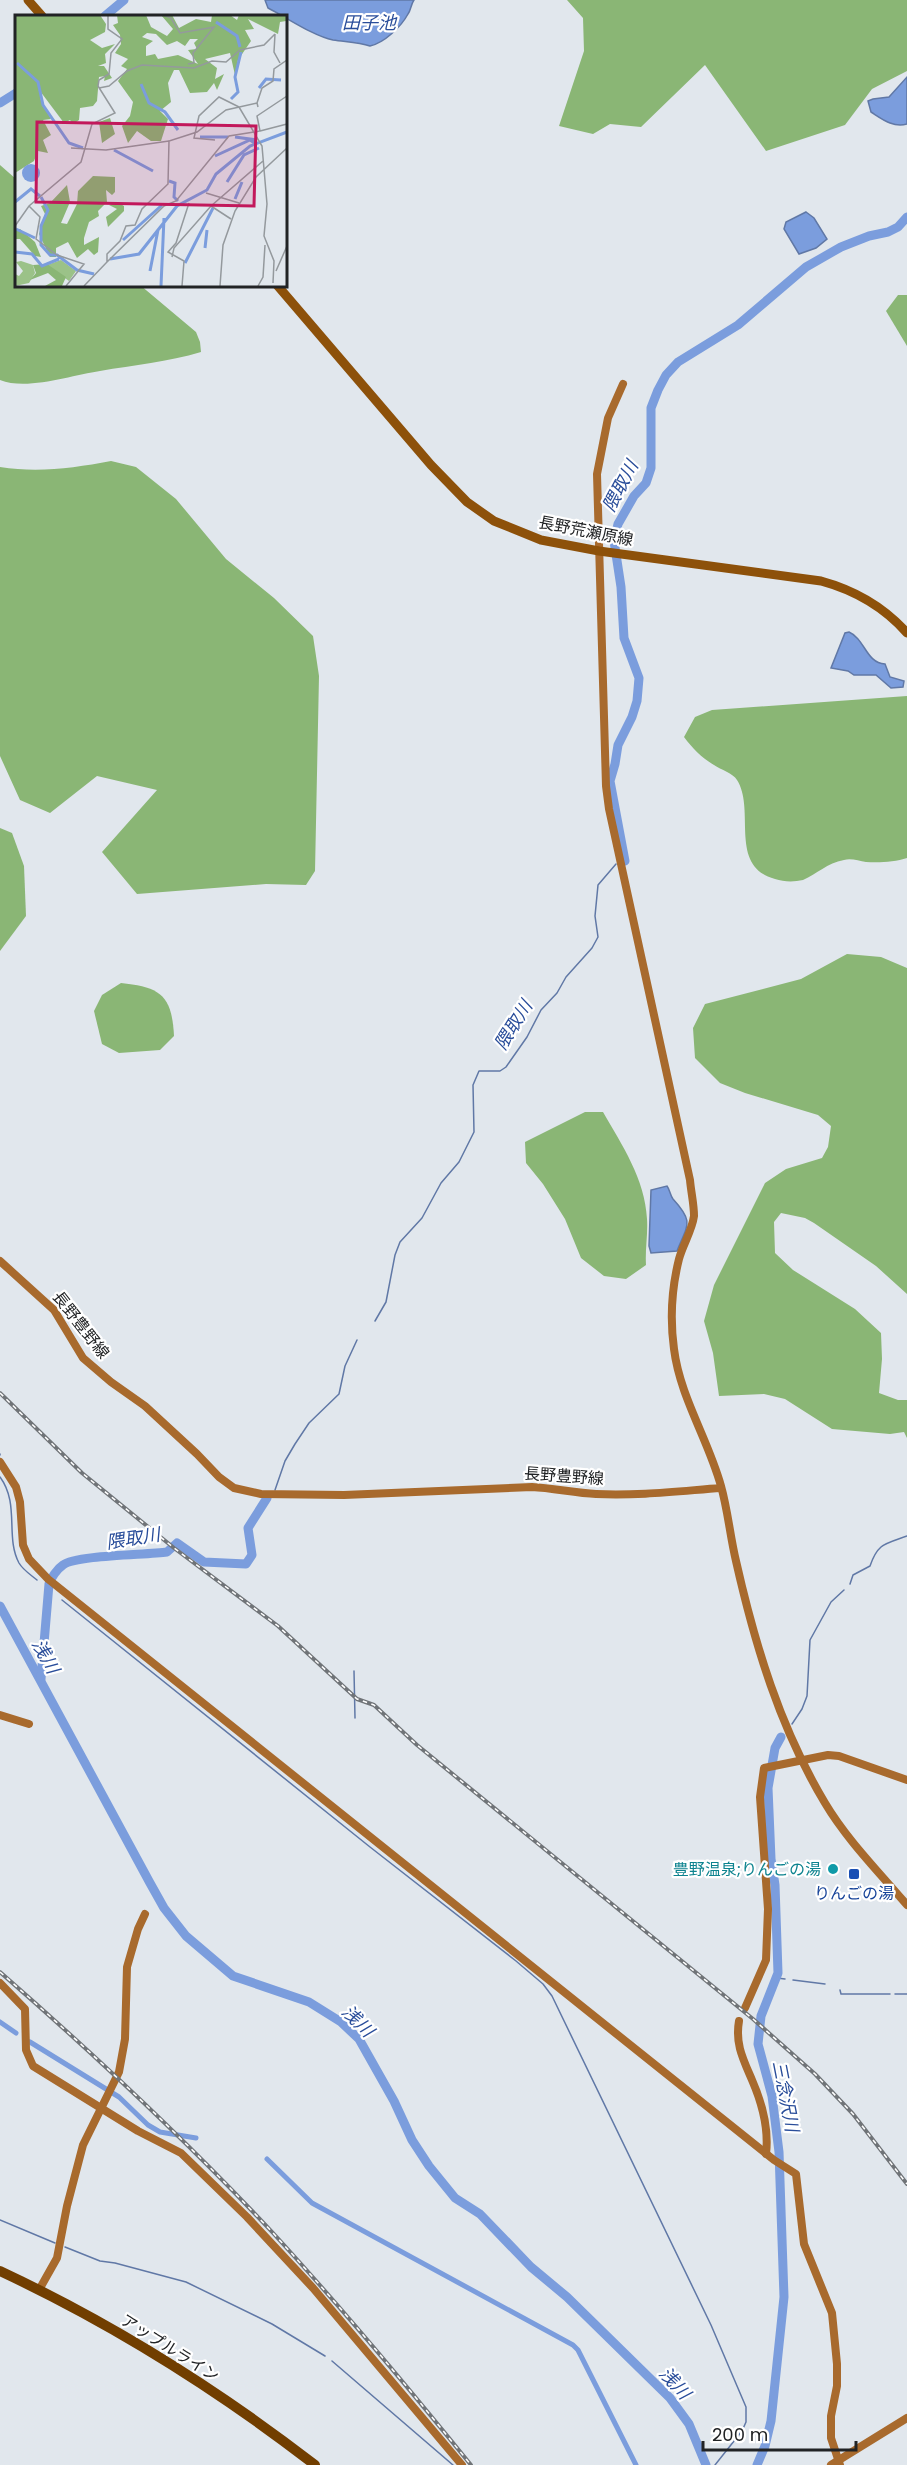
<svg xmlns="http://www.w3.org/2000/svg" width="907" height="2465" font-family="Poppins,'Noto Sans JP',sans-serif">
	<rect width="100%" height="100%" fill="#e1e7ed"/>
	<g fill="#8ab675">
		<polygon points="567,0 907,0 907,71 872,89 845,125 766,151 705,65 641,127 610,124 593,134 559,126 584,51 583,18"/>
		<path d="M0,165L16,179V285H140L196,332L200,342L201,352C168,362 134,365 100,371C72,375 27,391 0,380Z"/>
		<polygon points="898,295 907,295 907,346 886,311"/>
		<path d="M111,461L136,467L176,499L226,559L274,598L313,636L319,676L315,871L306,885L266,884L137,894L102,852L157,790L97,776L50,813L20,800L0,756V467C38,473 74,468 111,461Z"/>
		<path d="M907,696V858C895,862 879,863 866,862C859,861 851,858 844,860C827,863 817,874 803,880C794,882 784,882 775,879C728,866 756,810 737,780C733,773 721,770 714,765C702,758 693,749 684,737L695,717L712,710Z"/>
		<polygon points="0,828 12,833 24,866 26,916 0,951"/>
		<polygon points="847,954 881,957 907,968 907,1294 876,1266 814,1223 805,1218 781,1213 774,1222 775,1253 793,1270 855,1309 881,1333 882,1359 879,1393 898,1400 907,1400 907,1438 904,1432 890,1434 832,1429 785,1399 764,1394 719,1396 713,1353 704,1321 714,1285 765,1183 786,1169 822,1158 828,1147 831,1126 818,1115 745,1093 720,1083 695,1058 693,1028 705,1004 801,979"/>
		<path d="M121,983C160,987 172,995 174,1036L160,1050L119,1053L102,1044L94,1011L102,995Z"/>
		<path d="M585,1112H603C622,1145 645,1179 647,1219C648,1234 645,1250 646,1265L626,1279L604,1276L581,1258L565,1219L543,1184L526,1163L525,1142Z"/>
	</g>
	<g fill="#7b9ddd" stroke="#6078a6" stroke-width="1.5">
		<path d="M265,0H414C411,4 411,10 408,14C401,27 384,43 370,46C358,42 346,42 333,40C313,36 286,17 268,8Z"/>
		<path d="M907,77V124C893,128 882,119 871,112L868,101L873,99L889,97Z"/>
		<polygon points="806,212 814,218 827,239 816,248 799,254 784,229 786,222"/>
		<path d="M849,632C865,639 866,663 885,664L890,677L904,681L903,687L891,688L876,675H854L848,671L831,668L845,633Z"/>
		<path d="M667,1186C670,1190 670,1195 673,1199C694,1222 688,1224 677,1251L651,1253L649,1246L651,1190Z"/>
	</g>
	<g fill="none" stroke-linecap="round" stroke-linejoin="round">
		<g stroke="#6078a6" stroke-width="1.5">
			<polyline points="375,1321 386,1302 395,1255 400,1242 422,1218 441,1183 459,1162 474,1132 473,1085 479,1071 500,1071 506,1067 527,1037 541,1010 557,993 566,977 592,948 598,937 595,916 598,885 616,864"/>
			<polyline points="0,1454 0,1455"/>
			<path d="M0,1477C20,1504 5,1537 19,1563C23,1570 31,1575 37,1580"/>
			<polyline points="275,1490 285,1461 295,1444 309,1423 339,1394 345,1366 357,1340"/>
			<path d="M850,1584L853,1575L870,1566C878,1543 885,1544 907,1536"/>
			<polyline points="62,1600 370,1847 516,1961 543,1984 552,1996 711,2325 746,2407 746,2422 742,2431 715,2465"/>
			<polyline points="354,1671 355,1718"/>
			<polyline points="792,1724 802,1709 807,1696 810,1640 831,1602 844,1590"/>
			<polyline points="777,1978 785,1979"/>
			<polyline points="793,1980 825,1984"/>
			<polyline points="840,1990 841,1994 890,1994"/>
			<polyline points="895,1994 907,1994"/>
			<polyline points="0,2220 55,2243"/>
			<polyline points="65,2247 100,2261 115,2263 186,2282 272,2324 325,2356"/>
			<polyline points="332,2361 453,2465"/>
		</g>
		<g stroke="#7b9ddd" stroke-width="5">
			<polyline points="0,2022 16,2033"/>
			<polyline points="30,2042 119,2097 148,2125 160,2132 196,2138"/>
			<polyline points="267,2159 312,2203 573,2345 578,2350 636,2465"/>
		</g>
		<g stroke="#7b9ddd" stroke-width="9">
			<polyline points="105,16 124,0"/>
			<polyline points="0,103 16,93"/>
			<polyline points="625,861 610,781 615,764 618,745 632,717 637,701 639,678 624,638 621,587 614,541 618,524 634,496 646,483 651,468 651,408 658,390 666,375 678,362 738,325 806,267 841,247 869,236 888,232 898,227 907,217"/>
			<polyline points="0,1606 150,1883 164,1908 186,1936 233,1976 309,2002 341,2022 359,2039 394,2101 412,2140 429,2166 455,2198 480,2214 531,2267 567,2297 670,2398 689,2424 706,2465"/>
			<path d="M41,1679L49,1584C51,1578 57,1569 63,1565C76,1555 146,1555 167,1552L177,1543L204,1562L246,1564L252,1555L248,1528L267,1498"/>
			<polyline points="757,2465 765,2446 771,2421 784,2297 779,2152 772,2096 758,2044 761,2016 778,1973 775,1885 771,1859 768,1788 775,1748 781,1737"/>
		</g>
		<g stroke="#a86a2d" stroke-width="8">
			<path d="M623,384L608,418L597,474L606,786L609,809L690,1180C691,1192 694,1204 694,1216C692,1231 683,1244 679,1259C672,1287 670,1320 674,1349C680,1397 708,1439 721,1486C728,1511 730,1536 736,1561C755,1645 780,1728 825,1803C847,1840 879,1872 907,1905"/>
			<path d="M0,1261L54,1310L83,1358L111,1382L145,1406L197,1454L219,1477L234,1488L261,1494L344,1495L532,1487C553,1488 575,1493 596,1494C638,1496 680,1491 721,1488"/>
			<polyline points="0,1462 16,1487 20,1502 23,1545 29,1559 48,1579 774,2160 796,2174 804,2244 832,2313 837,2364 837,2386 831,2416 831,2438 840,2465"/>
			<polyline points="0,1715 29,1724"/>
			<polyline points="0,1983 25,2009 26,2050 33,2066 138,2131 181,2153 247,2217 313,2288 462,2465"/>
			<polyline points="745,2008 766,1960 768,1909 760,1797 764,1768 828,1755 839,1756 907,1780"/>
			<path d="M739,2021C735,2044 743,2059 752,2080C762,2103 769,2129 766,2154"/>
			<polyline points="39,2290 57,2258 67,2206 83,2145 119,2072 125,2039 127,1967 138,1929 145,1914"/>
			<polyline points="831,2465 907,2418"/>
		</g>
		<g stroke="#8d510a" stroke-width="9">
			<polyline points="28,0 42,16"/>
			<path d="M277,285L431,465L467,502L494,521L541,540L599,551L821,581C854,590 884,607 907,633"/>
		</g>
		<path stroke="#713e00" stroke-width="10" d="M0,2271C111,2323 218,2390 315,2465"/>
		<defs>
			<g id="rail">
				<polyline points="0,1393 82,1473 174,1548 278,1626 357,1699 374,1705 417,1745 753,2019 815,2074 853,2114 907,2184"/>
				<path d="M0,1972C95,2055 187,2141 273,2233C342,2308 407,2386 471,2465"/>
			</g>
		</defs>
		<use href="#rail" stroke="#707478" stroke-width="4"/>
		<use href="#rail" stroke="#fff" stroke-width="1.5" stroke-dasharray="4.5" stroke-linecap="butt"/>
	</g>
	<circle fill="#0f9aa8" stroke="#fff" stroke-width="2" cx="833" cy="1869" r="6"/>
	<rect fill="#1a4fb4" stroke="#fff" stroke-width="2" x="848" y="1868" width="12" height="12" rx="3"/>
	<g text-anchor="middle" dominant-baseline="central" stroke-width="4.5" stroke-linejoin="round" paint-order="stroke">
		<g font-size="16" fill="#212325" stroke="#fff">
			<text transform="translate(586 531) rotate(11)">長野荒瀬原線</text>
			<text transform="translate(81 1325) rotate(52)">長野豊野線</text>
			<text transform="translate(564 1476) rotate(4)">長野豊野線</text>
			<text transform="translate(170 2348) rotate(32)">アップルライン</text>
		</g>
		<g font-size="16" fill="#0d838f" stroke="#fff" text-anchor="end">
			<text x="821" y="1869">豊野温泉;りんごの湯</text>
		</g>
		<g font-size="16" fill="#164399" stroke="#fff">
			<text x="854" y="1893">りんごの湯</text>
		</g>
		<g font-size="18" font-style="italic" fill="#294d9a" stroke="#fff">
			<text x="369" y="22">田子池</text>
			<text transform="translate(620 486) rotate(-62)">隈取川</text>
			<text transform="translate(513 1025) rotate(-58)">隈取川</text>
			<text transform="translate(133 1538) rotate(-9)">隈取川</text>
			<text transform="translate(46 1656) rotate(61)">浅川</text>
			<text transform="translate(358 2021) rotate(45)">浅川</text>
			<text transform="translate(786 2096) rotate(79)">三念沢川</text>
			<text transform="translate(675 2383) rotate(48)">浅川</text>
		</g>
	</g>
	<g transform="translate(15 15)">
		<rect width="272" height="272" fill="#e1e7ed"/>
		<path d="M46,245L61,256L54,266L32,250ZM6,246L18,250L20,258L14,268L0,271V259L4,261L8,256L1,247Z" fill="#9bc288"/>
		<path d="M85,0L91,9L90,17L75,25L87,33L100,29L90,39L91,48L83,51H89L97,63L89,66L90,61L84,62L82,86L78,91L65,93L64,105L58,109L55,105L49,108L25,76V83L36,104L28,105L36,120L28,125L33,138L23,136L19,146L0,158V1ZM102,0H131L136,12L152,21L158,14L146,0H157L164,13L181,4L196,7L197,0H215L222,5L224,0H271V6L265,7L263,19L233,4L239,14L230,15L236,26L223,45L220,60L215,38L190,44L202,53L200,64L209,59L202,75L199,68L192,77L175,78L164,55H159L153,68L156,87L145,96L153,104L146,126H136L122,116L113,128L107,111L115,101L118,87L103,66L112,54L106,51L113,44L100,38L106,29L105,20L98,10L103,8ZM132,18L141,19L152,30L162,26L170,31L175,24H183L179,28L182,34L173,35L183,49L163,40L143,44L140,39L131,41V31L138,26L127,22ZM95,103L100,119L87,128L84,107ZM78,161L100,162V177L97,180L91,175L92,187L83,196L84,201L74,207L69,223V230L84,222L83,237L79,240L73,234L62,243L53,227L41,233V242H35L24,219L30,199L26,191L35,188L52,170L55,187L46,208L52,209L62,189L63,176ZM102,187L109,191V196L93,212L91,202L102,194L94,190ZM0,214H5L20,227L26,242L20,241L5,224H0ZM32,249L51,262L47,271H30L41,265L33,258L15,265L21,258L18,250Z" fill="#8ab675" fill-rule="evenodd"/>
		<path d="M7 158a9 9 0 1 1 18 0a9 9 0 1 1-18 0Z" fill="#7b9ddd"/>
		<path fill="none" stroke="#7b9ddd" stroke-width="3" d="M201,7L222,21L225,32M2,48L23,67L28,90L54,128L68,133M126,69L134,88L150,97L163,115M244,73L251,64L266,65M216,84L223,77L220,62L226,37M185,122H213M220,122L242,125M99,135L138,156M200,141L235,125L241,129M154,166L160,168L159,182L163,186M212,167L229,140L244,133M26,182L33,195L26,211V230L35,240H42L62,255L79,259M220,184L227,167M0,187L16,174L25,181M1,214L20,223M108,225L147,190M190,233L192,215M0,237L17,239L27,251L44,244M95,244L124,239L162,191L192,175L201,159L235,131L272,117M170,248L198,193M135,256L143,215M146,271L149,203"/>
		<path fill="none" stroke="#94999d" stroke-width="1.5" d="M149,0L156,3L165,18L199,12L178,38L179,48L173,49M260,19L259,37L265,48M84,73L94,71L112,56L127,50L179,53L197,46L211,47L225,35L249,30L260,19M242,88L247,73L258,66L259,54L272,45M224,92L247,131L252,189L249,221L259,246L258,268M245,116L272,109M240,117L245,116L242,101L272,81M200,125L179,123L184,101L204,82L224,92M56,133L91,135L154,126M191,178L224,188M14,191L25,202L21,224L42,240L69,249L51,271M196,191L216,204M0,211L14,191L66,147L77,109L100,98L83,71L84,65L94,59L96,38L107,24L93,14V0M157,242L159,233L196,191L248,146M92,247L149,191L161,186L214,121L239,117M261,256L272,231M69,271L92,247V239L105,226L111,211L120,210L127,194L153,169L154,126L182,117L211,95L242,88L243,92M167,271L169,246L153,237L161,228L174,188M205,271L208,230L220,196L241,162L272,133M243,271L248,262L250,230"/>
		<path fill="#c2185b" fill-opacity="0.15" stroke="#c2185b" stroke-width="3" d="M22,107L241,111L239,191L21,187Z"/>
		<rect width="272" height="272" fill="none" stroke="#212325" stroke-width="3"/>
	</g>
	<path d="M703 2441v9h153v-9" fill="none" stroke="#212325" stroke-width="3"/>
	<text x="712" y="2441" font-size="18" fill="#212325" stroke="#ffffff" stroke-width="4.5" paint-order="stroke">200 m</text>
</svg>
